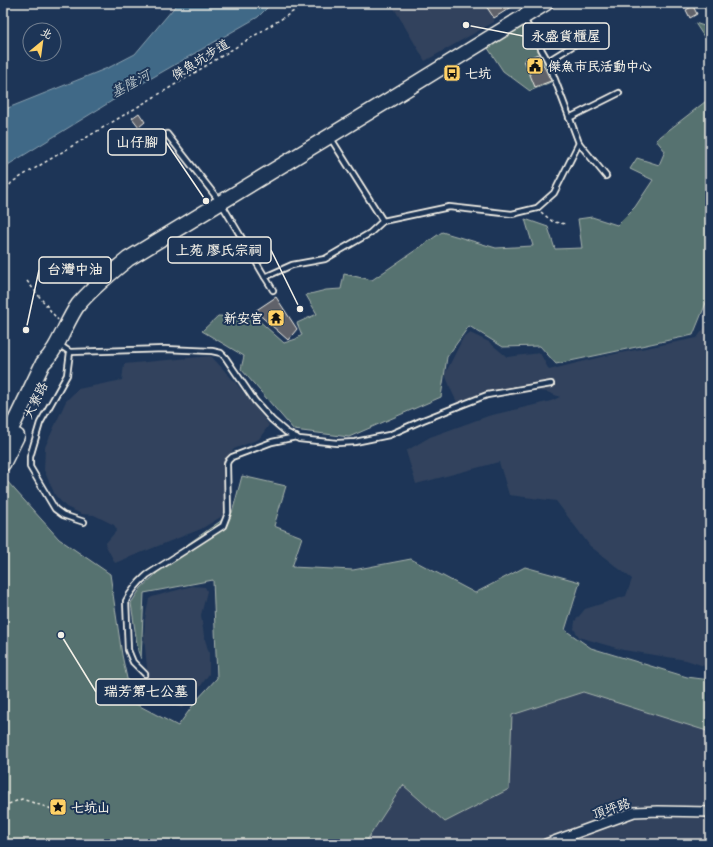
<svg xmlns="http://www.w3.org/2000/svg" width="713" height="847" font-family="'Patrick Hand','LXGW WenKai TC',sans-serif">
	<rect width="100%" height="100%" fill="#1d3557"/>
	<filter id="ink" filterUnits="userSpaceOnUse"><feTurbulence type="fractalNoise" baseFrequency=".025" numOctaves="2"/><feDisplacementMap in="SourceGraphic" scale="8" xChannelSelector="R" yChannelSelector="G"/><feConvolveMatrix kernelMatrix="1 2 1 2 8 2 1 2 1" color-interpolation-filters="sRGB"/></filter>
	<g filter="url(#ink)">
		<g fill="#31425d">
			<polygon points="391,3 484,3 494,18 494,22 425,61"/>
			<polygon points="710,320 710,668 686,660 623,650 579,637 574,629 575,621 585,609 626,596 632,579 590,546 556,501 509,495 499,462 416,484 406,451 430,437 488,416 551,401 560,397 547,392 533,391 512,396 504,391 459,406 452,392 445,374 464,336 470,333 489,342 507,357 540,353 549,370 605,356 697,338"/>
			<polygon points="211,356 235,382 269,425 259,439 234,449 227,457 224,468 224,515 201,529 115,563 105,544 117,530 114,525 94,515 82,514 66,507 55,495 44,470 45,447 66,401 78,389 122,380 124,364"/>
			<polygon points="192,586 205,587 207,591 201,615 204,636 209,653 209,674 189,703 182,708 161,702 149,688 144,637 145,619 149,599 152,597"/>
			<polygon points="582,692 710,732 710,844 359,844 365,843 403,785 509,789 512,715"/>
		</g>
		<g fill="#57726f" stroke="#a6b2ac">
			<polygon points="516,13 543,57 553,81 530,91 503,71 484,42 507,20"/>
			<polygon points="695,23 710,28 710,46"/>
			<polygon points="710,98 710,302 706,303 693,335 556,364 540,346 503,347 469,326 447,357 441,397 349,437 294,430 241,369 244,356 202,331 218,316 256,318 284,343 296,339 302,335 297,323 317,314 306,295 326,290 341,289 344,274 372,280 442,232 496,248 533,246 525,219 548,227 555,249 582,248 578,219 592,217 617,225 635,207 653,180 630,169 637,158 659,165 665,151 656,140"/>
			<polygon points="242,476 286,486 274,526 302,537 292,567 353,570 411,559 475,593 525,567 580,582 565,630 591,648 687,677 710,680 710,732 583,692 512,715 509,789 445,822 403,785 365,843 359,844 3,844 3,484 6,480 59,539 110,574 122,655 132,702 178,726 196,701 217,678 213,580 144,593 141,659 138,651 131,603 141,588 188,544 232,513"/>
		</g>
		<polygon fill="#406987" stroke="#889fae" points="178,3 272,3 258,17 115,99 3,168 3,110 110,67 135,54"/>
		<g fill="#60626a" stroke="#f4f1e8">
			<polygon points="484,3 518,3 494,18"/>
			<polygon points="693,6 697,14 690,18 686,10"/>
			<polygon points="538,54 551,81 535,87 524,60"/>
			<polygon points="139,113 145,122 139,127 132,118"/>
			<polygon points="276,297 297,329 288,340 255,311"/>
		</g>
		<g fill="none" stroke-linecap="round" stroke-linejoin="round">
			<defs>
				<g id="service">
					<polyline points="523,3 529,12"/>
					<polyline points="683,3 684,4"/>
					<polyline points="524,19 548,61 579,143 606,176"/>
					<polyline points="548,61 587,37"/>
					<polyline points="569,118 619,93"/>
					<polyline points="167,134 221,203 265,277"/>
					<polyline points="383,221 449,207 512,214 537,208 554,193 579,143"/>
					<polyline points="273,290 265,277 292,265 325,259 370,233 383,221 330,137"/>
					<polyline points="58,344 70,352 165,349 212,351 221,353 225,357 255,401 272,420 286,432 299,439 337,443 355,442 389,435 423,420 487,395 551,384"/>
					<polyline points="70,352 67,375 40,423 30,457 30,467 55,509 63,515 84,522"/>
					<path d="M145,674L133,662L128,650L126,601C131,591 139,582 147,575L223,526L228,513L227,464L228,461L232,457L272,442L296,437"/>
				</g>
				<polyline id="minor" points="546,844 634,812 658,811 710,812"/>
				<g id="primary">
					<path d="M3,446L43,363C59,348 65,323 78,305C92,288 111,273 128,259L384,103L546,3"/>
					<polyline points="3,464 17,436"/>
				</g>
			</defs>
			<use href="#service" stroke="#f4f1e8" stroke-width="8"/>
			<use href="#minor" stroke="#f4f1e8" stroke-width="12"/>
			<use href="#primary" stroke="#f4f1e8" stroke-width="17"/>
			<g stroke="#f4f1e8" stroke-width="1.5" stroke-dasharray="3 3" stroke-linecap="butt">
				<polyline points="3,195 12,182 191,75 307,3"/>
				<polyline points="541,212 553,222 566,224"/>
				<polyline points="27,281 58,320"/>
				<polyline points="3,806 22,799 52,809"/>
			</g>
			<use href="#service" stroke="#1d3557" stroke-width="4.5"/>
			<use href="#minor" stroke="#1d3557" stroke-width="9"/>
			<use href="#primary" stroke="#1d3557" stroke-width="14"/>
		</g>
	</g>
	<defs>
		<symbol id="civic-square" viewBox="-11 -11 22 22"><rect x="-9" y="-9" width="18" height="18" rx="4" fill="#ffd166" stroke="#1d3557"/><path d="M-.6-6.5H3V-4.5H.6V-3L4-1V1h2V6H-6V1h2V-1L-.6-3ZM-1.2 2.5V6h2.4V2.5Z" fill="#111"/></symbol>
		<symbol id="bus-square" viewBox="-11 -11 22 22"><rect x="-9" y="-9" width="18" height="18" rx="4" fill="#ffd166" stroke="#1d3557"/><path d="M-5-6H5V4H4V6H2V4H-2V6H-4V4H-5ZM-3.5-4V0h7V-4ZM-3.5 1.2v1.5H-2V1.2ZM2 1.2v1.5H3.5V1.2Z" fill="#111"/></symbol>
		<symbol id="temple-square" viewBox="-11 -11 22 22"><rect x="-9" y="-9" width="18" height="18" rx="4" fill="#ffd166" stroke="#1d3557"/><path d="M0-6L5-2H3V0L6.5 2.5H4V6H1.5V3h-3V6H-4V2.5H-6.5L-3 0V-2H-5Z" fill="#111"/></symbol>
		<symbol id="sight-square" viewBox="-11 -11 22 22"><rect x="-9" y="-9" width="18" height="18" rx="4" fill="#ffd166" stroke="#1d3557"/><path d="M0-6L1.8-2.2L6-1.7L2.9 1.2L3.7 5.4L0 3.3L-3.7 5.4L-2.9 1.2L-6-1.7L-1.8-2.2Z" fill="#111"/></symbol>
	</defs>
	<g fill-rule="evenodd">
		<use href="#civic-square" x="525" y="56" width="20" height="20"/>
		<use href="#bus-square" x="442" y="63" width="20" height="20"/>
		<use href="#temple-square" x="266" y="308" width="20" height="20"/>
		<use href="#sight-square" x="48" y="797" width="20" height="20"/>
	</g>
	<g text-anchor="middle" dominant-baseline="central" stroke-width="4" stroke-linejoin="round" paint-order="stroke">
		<g font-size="13" fill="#f4f1e8" stroke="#1d3557">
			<text transform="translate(200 59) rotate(-32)">傑魚坑步道</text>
			<text transform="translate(35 400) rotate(-64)">大寮路</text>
			<text transform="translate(611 808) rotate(-18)">頂坪路</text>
		</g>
		<g font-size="13" font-weight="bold" fill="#f4f1e8" stroke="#1d3557" text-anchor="start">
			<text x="548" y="66">傑魚市民活動中心</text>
			<text x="465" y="73">七坑</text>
			<text x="263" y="318" text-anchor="end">新安宮</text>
			<text x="71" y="807">七坑山</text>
		</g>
		<g font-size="14" font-style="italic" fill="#b5c1c6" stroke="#1d3557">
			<text transform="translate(130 83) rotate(-28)">基隆河</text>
		</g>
	</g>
	<path fill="none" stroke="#f4f1e8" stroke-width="1.5" d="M466 25L523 36M206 201L166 142M300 309L271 250M26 330L39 270M61 635L96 692"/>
	<g fill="#f4f1e8" stroke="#1d3557" stroke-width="1.5">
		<circle cx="466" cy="25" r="4"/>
		<circle cx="206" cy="201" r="4"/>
		<circle cx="300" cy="309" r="4"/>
		<circle cx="26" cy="330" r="4"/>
		<circle cx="61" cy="635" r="4"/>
	</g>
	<g fill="#1d3557" stroke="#f4f1e8" stroke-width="1.5">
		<rect x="523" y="23" width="86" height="26" rx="4"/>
		<rect x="108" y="129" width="58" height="26" rx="4"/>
		<rect x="168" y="237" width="103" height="26" rx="4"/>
		<rect x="39" y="257" width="72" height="26" rx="4"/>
		<rect x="96" y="679" width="100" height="26" rx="4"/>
	</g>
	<g font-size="14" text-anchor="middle" font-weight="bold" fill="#f4f1e8">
		<text x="566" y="41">永盛貨櫃屋</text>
		<text x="137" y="147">山仔腳</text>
		<text x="219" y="255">上苑 廖氏宗祠</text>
		<text x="75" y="274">台灣中油</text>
		<text x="146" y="696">瑞芳第七公墓</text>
	</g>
	<rect width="713" height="847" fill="none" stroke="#1d3557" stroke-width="16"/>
	<rect x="8" y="8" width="697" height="831" fill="none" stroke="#f4f1e8" stroke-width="1.5" filter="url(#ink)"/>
	<g transform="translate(42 42) rotate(29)"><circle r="19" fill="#1d3557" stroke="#738091"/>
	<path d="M0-3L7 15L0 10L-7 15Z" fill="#ffd166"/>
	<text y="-6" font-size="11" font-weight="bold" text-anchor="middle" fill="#f4f1e8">北</text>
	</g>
</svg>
